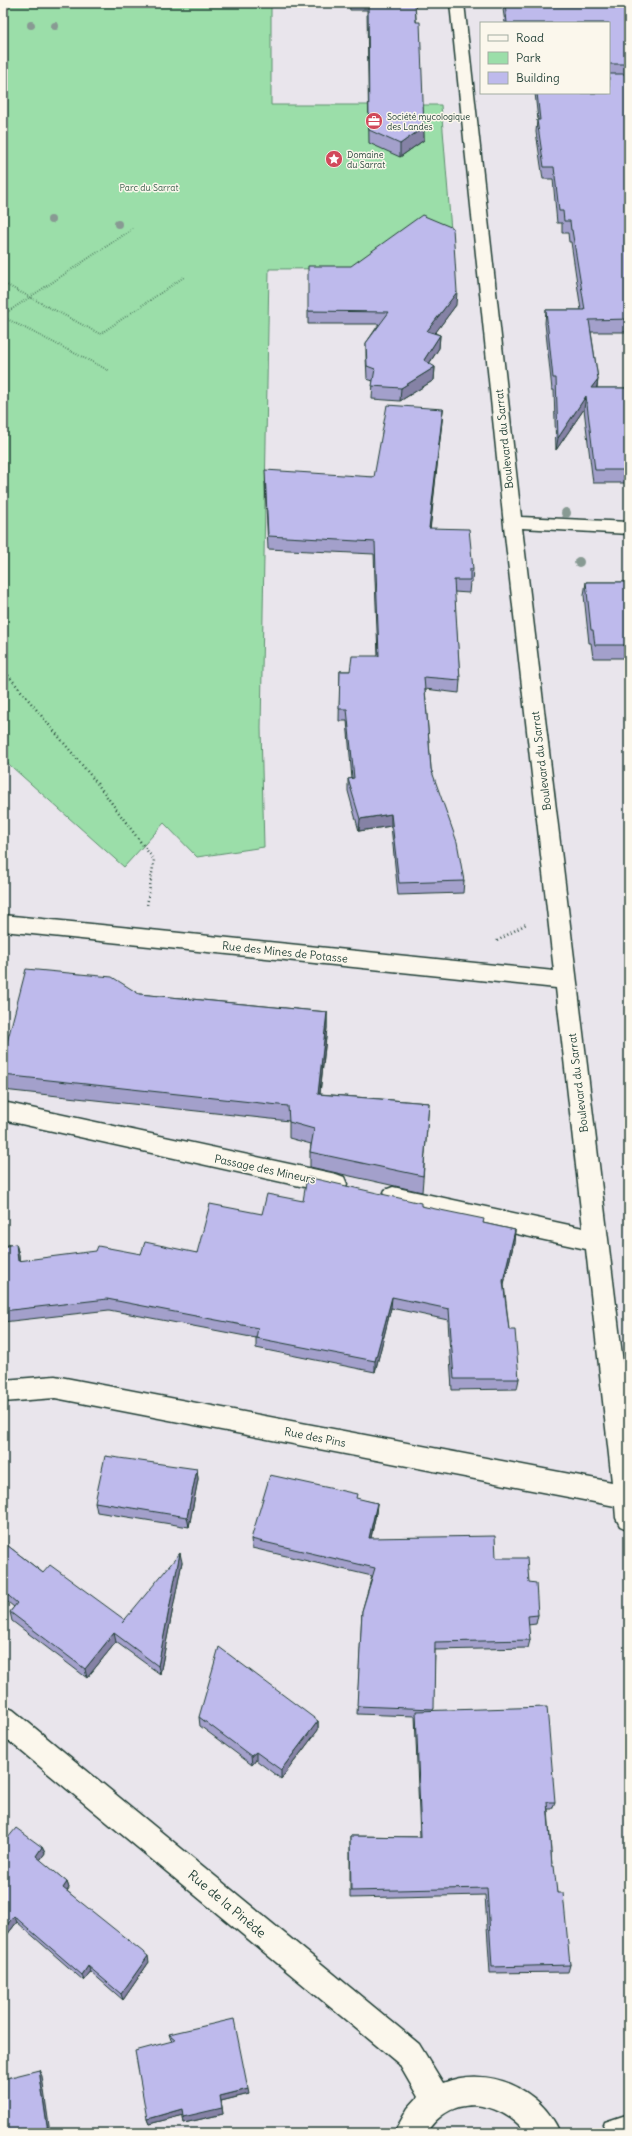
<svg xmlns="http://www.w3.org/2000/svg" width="632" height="2136" font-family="Delius,sans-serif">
	<rect width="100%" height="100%" fill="#e9e5ec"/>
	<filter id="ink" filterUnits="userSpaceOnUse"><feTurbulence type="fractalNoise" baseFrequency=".025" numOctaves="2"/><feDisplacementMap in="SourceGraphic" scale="8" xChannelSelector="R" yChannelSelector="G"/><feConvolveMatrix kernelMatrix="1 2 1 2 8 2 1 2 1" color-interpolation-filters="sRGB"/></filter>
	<g filter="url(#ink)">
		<polygon fill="#9bdea9" stroke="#5d8e6e" points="3,3 271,3 271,105 441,105 454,268 269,269 261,728 264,847 197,857 164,823 124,867 3,759"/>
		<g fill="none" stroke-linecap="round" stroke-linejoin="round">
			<defs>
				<g id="minor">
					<polygon points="450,3 464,3 521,517 629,522 629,534 522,528 629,1413 629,1530 620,1526 616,1518 615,1506 55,1398 3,1402 3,1380 55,1376 612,1482 586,1249 393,1207 385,1204 382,1197 385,1190 393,1187 583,1228 556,988 3,931 3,915 554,971 505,535"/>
					<polygon points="3,1102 336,1174 344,1177 347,1184 344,1191 336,1194 3,1120"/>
					<path d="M3,1706L13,1710L419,2044L443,2083C488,2065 541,2088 560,2133H527C499,2100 452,2092 426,2133H394L408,2108L418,2097L399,2064L3,1736Z"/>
					<polygon points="629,2114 629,2133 601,2133 605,2122"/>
				</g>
			</defs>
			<use href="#minor" stroke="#1f3d34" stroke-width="3"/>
			<g stroke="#1f3d34" stroke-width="2" stroke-dasharray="0.5 2" stroke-linecap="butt">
				<polyline points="3,283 100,334 184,277"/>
				<polyline points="3,315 134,228"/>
				<polyline points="3,317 110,371"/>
			</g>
			<g stroke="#1f3d34" stroke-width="2.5" stroke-dasharray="1 3" stroke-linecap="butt">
				<polyline points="3,669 96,782 154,860 147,906"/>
				<polyline points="497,941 526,924"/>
			</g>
			<use href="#minor" fill="#fbf7ec" fill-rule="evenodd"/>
		</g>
		<g fill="#889a93">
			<circle cx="31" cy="25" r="4"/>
			<circle cx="55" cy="26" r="4"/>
			<circle cx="51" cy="220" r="4"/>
			<circle cx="118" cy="224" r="4"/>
			<circle cx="566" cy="513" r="5"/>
			<circle cx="579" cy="562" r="5"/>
		</g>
		<g fill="#a3a0cb" stroke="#1f3d34">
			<polygon points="349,3 415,3 424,140 400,157 369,143 367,10 350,10"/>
			<polygon points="504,3 550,3 550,4 553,6 629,6 629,332 591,332 598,379 597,388 629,388 629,483 593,483 584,409 556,450 554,390 552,390 545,323 546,310 581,310 571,242 569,242 568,233 562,233 562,223 557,223 553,179 543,179 536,132 537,120 538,120 535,93 609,93 609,23 505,23 503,9"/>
			<polygon points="456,305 435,333 440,335 439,348 429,364 435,367 434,380 400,401 372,399 373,381 367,379 366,356 366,343 379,324 308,324 308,311"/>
			<polygon points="443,409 442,421 430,528 473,569 472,582 470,582 469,593 454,592 460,680 459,693 425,689 431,769 464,881 463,893 398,895 391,826 359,831 348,791 348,779 352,779 347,721 339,721 340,671 350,671 378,656 374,554 268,549 265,482 374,477"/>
			<polygon points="586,582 629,582 629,658 593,658 591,643 589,643 584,595"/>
			<polygon points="139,994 327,1012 327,1028 320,1094 429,1103 422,1192 310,1167 310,1152 311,1144 289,1138 289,1121 3,1090 3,1058"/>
			<polygon points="303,1201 421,1206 483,1223 515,1230 514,1242 504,1284 509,1330 519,1379 517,1389 452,1390 448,1320 391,1308 375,1372 256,1348 256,1338 109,1310 3,1322 3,1246 16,1244 19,1255 19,1261 141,1254 197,1253 262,1214"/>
			<polygon points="197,1469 198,1479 189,1527 97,1512 95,1502"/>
			<polygon points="357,1499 377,1503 376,1513 371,1538 496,1558 529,1582 538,1615 536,1624 528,1625 530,1640 528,1648 435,1650 433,1710 555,1802 552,1809 548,1809 552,1866 557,1893 570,1965 568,1972 490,1973 485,1895 350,1898 350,1836 420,1837 415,1716 357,1714 362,1611 372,1576 252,1548 251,1539"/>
			<polygon points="3,1542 43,1573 125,1620 182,1562 160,1674 116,1642 87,1678 12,1621 10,1612 14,1607 3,1598"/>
			<polygon points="199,1717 318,1721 318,1730 281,1779 256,1760 252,1765 200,1726"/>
			<polygon points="42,1847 45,1853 40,1860 67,1882 69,1888 67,1891 149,1962 123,2000 91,1972 84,1981 17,1922 3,1940"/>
			<polygon points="169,2034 249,2094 221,2101 223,2114 184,2123 183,2115 149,2124 147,2119 172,2041 171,2040"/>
		</g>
		<g fill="#8582a5" stroke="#1f3d34">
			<polygon points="424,127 424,140 400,157 400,144"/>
			<polygon points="457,292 456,305 427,344 427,331"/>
			<polygon points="440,335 439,348 423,373 424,360"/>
			<polygon points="435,367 434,380 400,401 401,388"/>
			<polygon points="598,379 596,391 591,388"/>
			<polygon points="586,396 584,409 556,450 558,438"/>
			<polygon points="443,409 442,421 429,540 429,528"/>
			<polygon points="391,814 391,826 359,831 360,819"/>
			<polygon points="327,1012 327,1028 318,1110 318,1094"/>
			<polygon points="515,1230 514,1242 502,1292 503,1281"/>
			<polygon points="16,1244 19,1255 20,1272 18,1261"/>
			<polygon points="392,1297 391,1308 375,1372 375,1361"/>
			<polygon points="197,1469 198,1479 189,1527 187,1517"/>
			<polygon points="377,1503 376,1513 369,1547 369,1538"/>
			<polygon points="180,1553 182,1562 160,1674 158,1666"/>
			<polygon points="114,1633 116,1642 87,1678 85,1669"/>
			<polygon points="318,1721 318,1730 281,1779 281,1770"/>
			<polygon points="256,1752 256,1760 252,1765 251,1756"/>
			<polygon points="42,1847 45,1853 38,1863 36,1856"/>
			<polygon points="67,1882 69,1888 65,1894 63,1888"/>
			<polygon points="14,1916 17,1922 3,1940 3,1930"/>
			<polygon points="148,1956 149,1962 123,2000 121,1994"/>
			<polygon points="88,1966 91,1972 84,1981 82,1975"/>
			<polygon points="39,2070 42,2076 50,2133 48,2133"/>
			<polygon points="248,2089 249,2094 221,2101 223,2114 184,2123 183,2117 220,2096"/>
			<polygon points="182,2109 184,2115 149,2124 147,2119"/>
		</g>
		<g fill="#bebaec" stroke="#1f3d34">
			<polygon points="368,3 415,3 416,22 420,22 424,127 400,144 369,130"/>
			<polygon points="505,3 550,3 550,4 553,4 553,6 629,6 629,64 609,64 609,74 629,74 629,319 589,320 598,379 591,388 629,388 629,470 595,470 586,396 558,438 556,378 553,378 546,310 585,310 572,230 571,230 570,221 564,221 563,211 559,211 554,167 544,167 537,120 540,120 537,93 609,93 609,23 507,23"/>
			<polygon points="422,215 453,228 457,292 427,331 440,335 424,360 435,367 401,388 372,386 375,369 367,366 366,343 389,312 308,311 308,266 351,266"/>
			<polygon points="387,405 443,409 429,528 469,529 473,569 470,569 470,580 454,580 460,680 424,677 431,769 457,842 464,881 399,883 391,814 360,819 348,779 354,778 347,709 339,709 340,671 350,671 352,656 379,656 375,542 268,536 265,470 374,477"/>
			<polygon points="586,582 629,582 629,645 595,645 593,630 591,630"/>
			<polygon points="26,969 112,977 139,994 327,1012 318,1094 429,1103 423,1176 310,1152 314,1129 289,1122 288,1106 3,1075 3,1058"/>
			<polygon points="307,1177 421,1203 421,1206 484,1219 483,1223 515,1230 503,1281 509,1330 515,1330 519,1379 454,1379 449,1309 392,1297 375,1361 256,1338 258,1328 107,1299 3,1311 3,1246 16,1244 18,1261 96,1251 98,1246 141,1254 145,1242 197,1253 210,1204 262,1214 267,1194 303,1201"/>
			<polygon points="105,1456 197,1469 187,1517 95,1502"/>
			<polygon points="270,1475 357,1494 356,1498 377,1503 369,1538 495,1536 496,1558 527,1558 529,1582 536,1583 538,1615 528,1616 530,1640 435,1642 434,1709 357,1706 362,1611 375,1568 251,1539"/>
			<polygon points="3,1542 43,1573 50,1565 125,1620 122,1623 180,1553 158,1666 114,1633 85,1669 10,1612 17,1603 3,1591"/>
			<polygon points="219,1647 318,1721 281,1770 256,1752 251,1756 199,1717"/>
			<polygon points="547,1707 555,1802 547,1802 552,1866 554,1866 557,1893 563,1893 570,1965 492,1967 487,1888 351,1891 350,1836 421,1837 416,1711"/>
			<polygon points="16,1828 42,1847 36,1856 67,1882 63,1888 148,1956 121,1994 88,1966 82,1975 14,1916 3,1930 3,1844"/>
			<polygon points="234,2019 248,2089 220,2096 222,2108 183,2117 182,2109 147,2119 135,2051 176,2040 169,2034"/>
			<polygon points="39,2070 48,2133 3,2133 3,2079"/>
		</g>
	</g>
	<defs>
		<symbol id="office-disc" viewBox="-11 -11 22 22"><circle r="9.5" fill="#d1495b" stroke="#fbf7ec"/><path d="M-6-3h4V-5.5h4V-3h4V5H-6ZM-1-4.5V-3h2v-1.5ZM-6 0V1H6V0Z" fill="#fff"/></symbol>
		<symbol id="sight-disc" viewBox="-11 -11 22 22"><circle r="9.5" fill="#d1495b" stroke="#fbf7ec"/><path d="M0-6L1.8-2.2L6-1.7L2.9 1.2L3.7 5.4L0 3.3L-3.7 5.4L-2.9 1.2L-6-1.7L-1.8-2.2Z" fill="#fff"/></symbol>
	</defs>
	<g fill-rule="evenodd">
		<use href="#office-disc" x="364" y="111" width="20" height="20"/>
		<use href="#sight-disc" x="324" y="149" width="20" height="20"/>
	</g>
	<g text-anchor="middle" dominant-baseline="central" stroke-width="3" stroke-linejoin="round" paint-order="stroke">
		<g font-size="9" fill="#1f3d34" stroke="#fbf7ec" text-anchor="start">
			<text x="387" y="116">Société mycologique<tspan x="387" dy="10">des Landes</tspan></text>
			<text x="347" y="154">Domaine<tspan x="347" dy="10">du Sarrat</tspan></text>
		</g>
		<g font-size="9" fill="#385d4b" stroke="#fbf7ec">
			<text x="149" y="187">Parc du Sarrat</text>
		</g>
		<g font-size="11" fill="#1f3d34" stroke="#fbf7ec">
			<text transform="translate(504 439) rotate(-96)">Boulevard du Sarrat</text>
			<text transform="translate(541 761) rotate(-97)">Boulevard du Sarrat</text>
			<text transform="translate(285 952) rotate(6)">Rue des Mines de Potasse</text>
			<text transform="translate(578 1083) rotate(-97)">Boulevard du Sarrat</text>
			<text transform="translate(265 1169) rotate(12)">Passage des Mineurs</text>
			<text transform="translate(315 1437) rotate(11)">Rue des Pins</text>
		</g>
		<g font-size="13" fill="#1f3d34" stroke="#fbf7ec">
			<text transform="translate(227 1904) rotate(40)">Rue de la Pinède</text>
		</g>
	</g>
	<rect width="632" height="2136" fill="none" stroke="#fbf7ec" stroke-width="16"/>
	<rect x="8" y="8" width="616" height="2120" fill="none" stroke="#1f3d34" stroke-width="1.5" filter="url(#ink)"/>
	<rect x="480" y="22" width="130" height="72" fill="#fbf7ec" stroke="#a3ada2"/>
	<rect x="488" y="35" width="20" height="6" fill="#fbf7ec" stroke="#a3ada2"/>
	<text x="516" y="42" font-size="12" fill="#1f3d34">Road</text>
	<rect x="488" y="52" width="20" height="12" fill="#9bdea9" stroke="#a3ada2"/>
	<text x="516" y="62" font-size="12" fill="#1f3d34">Park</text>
	<rect x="488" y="72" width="20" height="12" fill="#bebaec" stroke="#a3ada2"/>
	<text x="516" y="82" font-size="12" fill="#1f3d34">Building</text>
</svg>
